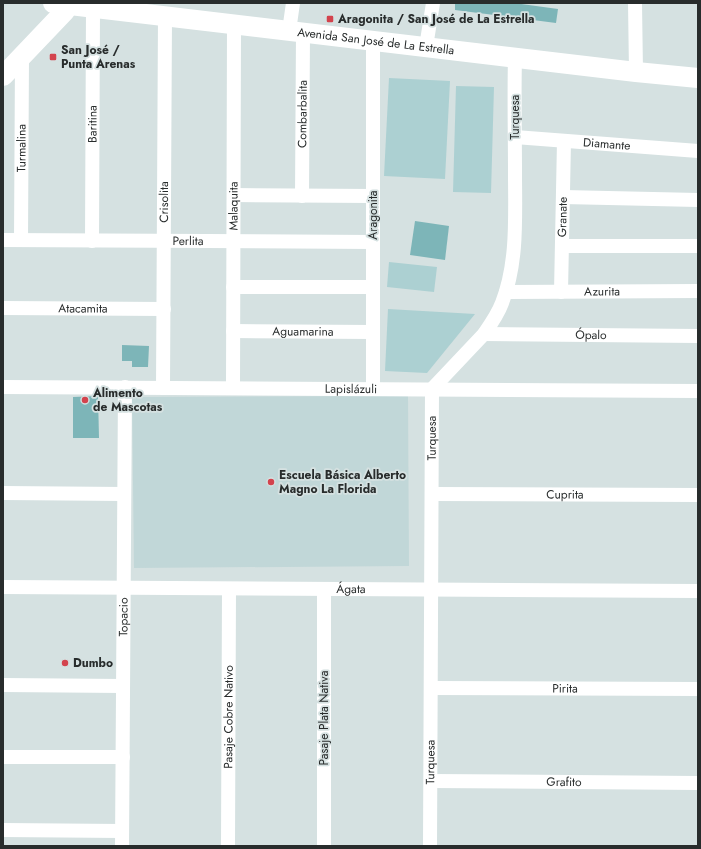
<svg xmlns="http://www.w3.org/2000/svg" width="701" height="849" font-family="Jost,sans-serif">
	<rect width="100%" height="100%" fill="#d5e1e1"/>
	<polygon fill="#c1d7d8" points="408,396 409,566 134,568 132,397"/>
	<g fill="#acd0d2">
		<polygon points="389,78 450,81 445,179 384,176"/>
		<polygon points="456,86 494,87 491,193 453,192"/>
		<polygon points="389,262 437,267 434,292 387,287"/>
		<polygon points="388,309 475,314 427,373 385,371"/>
	</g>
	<g fill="#7db5b8">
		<polygon points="455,3 514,3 558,9 556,23 455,10"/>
		<polygon points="415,221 449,226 445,260 410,255"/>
		<polygon points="122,345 149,346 148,367 132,367 132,361 122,361"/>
		<polygon points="98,396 99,438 73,438 73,397"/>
	</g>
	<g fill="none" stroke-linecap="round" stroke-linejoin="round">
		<g stroke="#fff" stroke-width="14">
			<polyline points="635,3 636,72"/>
			<polyline points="289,31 293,3"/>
			<polyline points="426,47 433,3"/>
			<path id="s1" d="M515,137L698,151"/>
			<polyline points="234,195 373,196"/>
			<path id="s2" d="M302,196L303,32"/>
			<polyline points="563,197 698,200"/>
			<path id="s3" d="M3,240L373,242"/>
			<path id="s4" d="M21,240L22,56"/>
			<path id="s5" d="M92,241L93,8"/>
			<polyline points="562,246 698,246"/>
			<polyline points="233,287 373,287"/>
			<path id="s6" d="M506,292L698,291"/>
			<path id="s7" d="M561,292L564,141"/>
			<path id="s8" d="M3,308L164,309"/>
			<path id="s9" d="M233,331L373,332"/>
			<path id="s10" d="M484,334L698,336"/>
			<path id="s11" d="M3,387L698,391"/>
			<path id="s12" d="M163,388L165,16"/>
			<path id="s13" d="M233,388L234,24"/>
			<polyline points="373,389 373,41"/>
			<polyline points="3,493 124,494"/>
			<path id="s14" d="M432,494L698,495"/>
			<path id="s15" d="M3,587L698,591"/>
			<polyline points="3,685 123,686"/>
			<path id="s16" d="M431,688L698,689"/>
			<polyline points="3,757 123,757"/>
			<path id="s17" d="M431,781L698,783"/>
			<polyline points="3,830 122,831"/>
			<path id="s18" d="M122,846L125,387"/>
			<path id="s19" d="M228,846L229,589"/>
			<polyline points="324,846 324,589"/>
			<path id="s20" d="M430,846L432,389L484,334C491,324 498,314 502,303C518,262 515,216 515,173C515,135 514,96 515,57"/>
		</g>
		<g stroke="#fff" stroke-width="20">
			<path id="s21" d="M53,3L636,72L698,78"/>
			<polyline points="3,76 65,11 70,3"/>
		</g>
	</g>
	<g fill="#d3434d" stroke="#d5e1e1" stroke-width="1.5">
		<rect x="326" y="15" width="8" height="8" rx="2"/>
		<rect x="49" y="53" width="8" height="8" rx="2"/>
		<circle cx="85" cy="400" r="4"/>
		<circle cx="271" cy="482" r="4"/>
		<circle cx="65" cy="663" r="4"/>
	</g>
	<g text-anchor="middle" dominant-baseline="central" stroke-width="3.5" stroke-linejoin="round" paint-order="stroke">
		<g font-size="12" font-weight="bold" fill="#282c2c" stroke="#d5e1e1" text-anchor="start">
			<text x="338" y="19">Aragonita / San José de La Estrella</text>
			<text x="61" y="50">San José /<tspan x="61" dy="14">Punta Arenas</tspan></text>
			<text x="93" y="393">Alimento<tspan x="93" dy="14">de Mascotas</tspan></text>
			<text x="279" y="475">Escuela Básica Alberto<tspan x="279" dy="14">Magno La Florida</tspan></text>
			<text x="73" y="663">Dumbo</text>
		</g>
		<g font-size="12" fill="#282c2c" stroke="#d5e1e1">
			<text stroke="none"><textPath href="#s21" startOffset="325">Avenida San José de La Estrella</textPath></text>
			<text stroke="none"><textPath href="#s2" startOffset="82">Combarbalita</textPath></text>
			<text transform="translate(515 117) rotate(-90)">Turquesa</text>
			<text stroke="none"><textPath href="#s5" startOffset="117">Baritina</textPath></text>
			<text stroke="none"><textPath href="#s1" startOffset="92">Diamante</textPath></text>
			<text stroke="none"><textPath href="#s4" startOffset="92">Turmalina</textPath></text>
			<text stroke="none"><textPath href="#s12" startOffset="186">Crisolita</textPath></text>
			<text stroke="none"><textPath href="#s13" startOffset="182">Malaquita</textPath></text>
			<text transform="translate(373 215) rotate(-90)">Aragonita</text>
			<text stroke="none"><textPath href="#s7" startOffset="75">Granate</textPath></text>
			<text stroke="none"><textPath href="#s3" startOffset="185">Perlita</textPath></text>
			<text stroke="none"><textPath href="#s6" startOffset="96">Azurita</textPath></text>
			<text stroke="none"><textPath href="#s8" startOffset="80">Atacamita</textPath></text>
			<text stroke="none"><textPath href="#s9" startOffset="70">Aguamarina</textPath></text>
			<text stroke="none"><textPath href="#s10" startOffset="107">Ópalo</textPath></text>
			<text stroke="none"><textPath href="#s11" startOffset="348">Lapislázuli</textPath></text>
			<text stroke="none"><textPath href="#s20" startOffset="408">Turquesa</textPath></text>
			<text stroke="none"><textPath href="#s14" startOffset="133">Cuprita</textPath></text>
			<text stroke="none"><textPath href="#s15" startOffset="348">Ágata</textPath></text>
			<text stroke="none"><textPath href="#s18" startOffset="229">Topacio</textPath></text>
			<text stroke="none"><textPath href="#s16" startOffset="134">Pirita</textPath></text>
			<text stroke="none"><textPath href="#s19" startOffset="129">Pasaje Cobre Nativo</textPath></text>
			<text transform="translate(324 718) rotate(-90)">Pasaje Plata Nativa</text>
			<text stroke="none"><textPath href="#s20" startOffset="84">Turquesa</textPath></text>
			<text stroke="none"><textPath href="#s17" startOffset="133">Grafito</textPath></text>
		</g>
	</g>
	<rect width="701" height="849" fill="none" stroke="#282c2c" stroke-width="8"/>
</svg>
